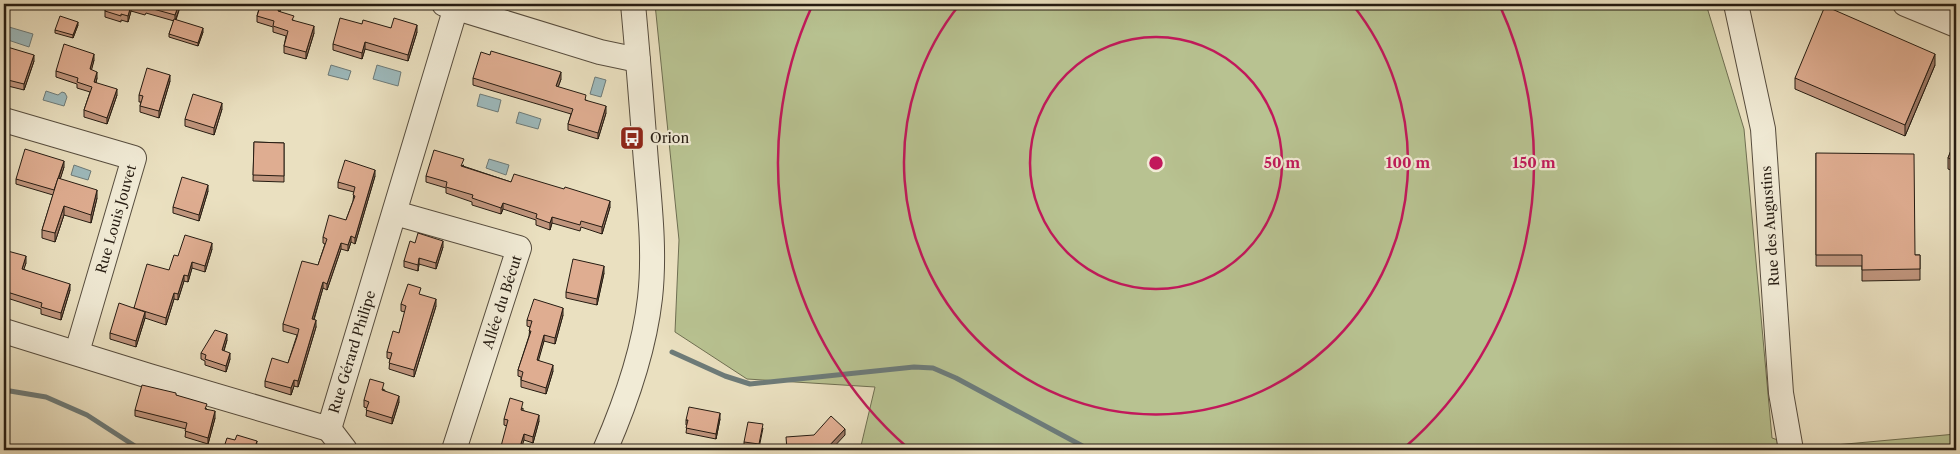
<svg xmlns="http://www.w3.org/2000/svg" width="1960" height="454" font-family="'Libre Caslon Text',serif">
	<rect width="100%" height="100%" fill="#eae0c0"/>
	<filter id="stains"><feTurbulence type="fractalNoise" baseFrequency=".004" numOctaves="4"/><feColorMatrix values="0 0 0 0 .2 0 0 0 0 .09 0 0 0 0 .02 0 0 0 .5 -.17"/></filter>
	<radialGradient id="worn" r=".72"><stop offset=".6" stop-color="#630" stop-opacity="0"/><stop offset="1" stop-color="#630" stop-opacity=".3"/></radialGradient>
	<polygon fill="#b8c291" stroke="#6f6f52" points="655,4 1706,4 1744,129 1772,438 1802,448 1956,434 1956,450 860,450 875,387 747,379 675,332 679,240"/>
	<g fill="#9dbabd" stroke="#6d7b79">
		<polygon points="9,27 33,34 29,47 5,39"/>
		<polygon points="331,65 351,71 348,80 328,75"/>
		<polygon points="377,65 401,72 398,86 373,79"/>
		<polygon points="595,77 606,80 601,97 590,94"/>
		<polygon points="46,91 58,95 62,92 65,93 67,97 64,106 43,100"/>
		<polygon points="480,94 501,100 498,112 477,106"/>
		<polygon points="519,112 541,119 538,129 516,123"/>
		<polygon points="489,159 509,165 506,175 486,168"/>
		<polygon points="74,165 91,171 88,180 71,175"/>
	</g>
	<g fill="none" stroke-linecap="round" stroke-linejoin="round">
		<g stroke="#6d7b79" stroke-width="5">
			<polyline points="672,352 725,376 750,384 914,367 933,368 956,378 1090,450"/>
			<polyline points="4,390 46,397 87,415 141,450"/>
		</g>
		<defs>
			<g id="minor">
				<polyline points="444,4 600,52 638,60"/>
				<polyline points="1736,4 1763,129 1781,393 1791,450"/>
				<polyline points="1905,4 1956,25"/>
				<polyline points="4,120 134,158 77,352"/>
				<polyline points="395,213 519,248 454,450"/>
				<polyline points="4,331 149,376 329,429 456,7"/>
				<polyline points="329,429 345,450"/>
				<path d="M605,450C626,402 644,351 650,298C655,253 650,208 646,162C642,109 638,57 633,4"/>
			</g>
		</defs>
		<use href="#minor" stroke="#574d3e" stroke-width="26"/>
		<use href="#minor" stroke="#f1ebd6" stroke-width="24"/>
	</g>
	<g fill="#c0957d" stroke="#261c12">
		<polygon points="107,4 181,4 176,20 203,32 198,46 169,37 169,34 174,21 146,13 145,15 131,11 128,22 121,20 121,22 105,17 105,11"/>
		<polygon points="257,4 282,4 280,12 314,33 306,59 284,53 284,46 286,36 273,32 273,27 257,22 257,16 260,5"/>
		<polygon points="362,24 417,32 408,61 365,49 362,59 333,50 333,44"/>
		<polygon points="78,25 73,38 55,33 55,30"/>
		<polygon points="4,46 34,61 24,90 4,85"/>
		<polygon points="94,60 91,70 97,78 96,83 117,95 107,124 84,117 84,110 90,92 77,88 77,84 56,77 56,71"/>
		<polygon points="1935,65 1905,136 1795,89 1795,78"/>
		<polygon points="473,78 561,79 558,87 586,100 606,113 598,139 568,130 568,124 571,114 473,85"/>
		<polygon points="170,81 159,118 140,112 140,106 141,102 139,102 139,95"/>
		<polygon points="222,109 214,135 185,126 185,119"/>
		<polygon points="1956,138 1956,172 1948,169 1948,158"/>
		<polygon points="254,142 284,143 284,182 253,181"/>
		<polygon points="1816,153 1915,255 1920,255 1920,280 1862,281 1862,266 1816,266"/>
		<polygon points="464,165 463,166 511,182 610,207 602,234 581,227 580,231 552,223 550,230 536,225 536,220 503,209 501,214 472,205 472,202 446,193 446,188 426,182 426,176"/>
		<polygon points="64,167 60,179 97,198 91,223 64,215 55,242 42,238 42,230 53,195 16,184 16,179"/>
		<polygon points="375,176 355,244 351,242 348,251 341,249 327,290 323,288 314,320 316,327 298,387 294,386 291,395 265,387 265,381 288,363 297,335 283,331 283,324 318,265 325,244 323,243 323,237 346,220 353,201 354,192 338,188 338,182"/>
		<polygon points="208,191 199,221 173,213 173,207"/>
		<polygon points="415,243 443,247 436,269 419,264 418,271 404,267 404,261"/>
		<polygon points="212,249 205,272 192,268 188,282 184,281 178,300 174,299 166,325 145,318 136,347 110,339 110,333 169,270 178,256"/>
		<polygon points="4,250 26,263 23,269 70,290 61,320 41,314 41,309 4,297"/>
		<polygon points="604,273 597,305 566,298 566,292"/>
		<polygon points="421,295 436,306 414,377 389,369 390,359 387,358 387,352 399,333 405,312 401,311 401,304"/>
		<polygon points="563,315 555,344 544,341 538,360 553,371 546,394 521,387 521,377 518,376 518,370 529,336 530,327 527,326 527,320"/>
		<polygon points="227,340 224,351 230,359 226,372 205,365 205,361 201,359 201,353"/>
		<polygon points="384,389 384,390 399,402 392,424 366,416 367,408 364,407 364,400"/>
		<polygon points="176,395 207,409 215,418 208,444 185,437 186,429 135,416 135,410"/>
		<polygon points="523,408 523,410 539,421 533,443 524,440 507,426 504,425 504,419"/>
		<polygon points="720,419 716,439 686,433 687,425 686,425 686,420"/>
		<polygon points="763,428 759,448 744,445 744,442"/>
	</g>
	<g fill="#9c7966" stroke="#261c12">
		<polygon points="179,4 181,4 175,21 175,15"/>
		<polygon points="280,4 282,4 278,17 278,11"/>
		<polygon points="131,5 131,11 128,22 128,16"/>
		<polygon points="78,22 78,25 73,38 73,35"/>
		<polygon points="417,25 417,32 408,61 408,55"/>
		<polygon points="314,26 314,33 306,59 306,52"/>
		<polygon points="203,28 203,32 198,46 198,43"/>
		<polygon points="365,42 365,49 362,59 362,53"/>
		<polygon points="94,54 94,60 90,76 90,69"/>
		<polygon points="1935,54 1935,65 1905,136 1905,125"/>
		<polygon points="34,55 34,61 24,90 24,84"/>
		<polygon points="97,72 97,78 94,89 94,82"/>
		<polygon points="561,72 561,79 556,93 556,86"/>
		<polygon points="170,75 170,81 159,118 159,111"/>
		<polygon points="117,89 117,95 107,124 107,118"/>
		<polygon points="222,103 222,109 214,135 214,128"/>
		<polygon points="606,106 606,113 598,139 598,133"/>
		<polygon points="64,161 64,167 55,196 55,190"/>
		<polygon points="375,170 375,176 355,244 355,238"/>
		<polygon points="208,185 208,191 199,221 199,215"/>
		<polygon points="97,190 97,198 91,223 91,215"/>
		<polygon points="610,201 610,207 602,234 602,227"/>
		<polygon points="503,203 503,209 501,214 501,208"/>
		<polygon points="64,206 64,215 55,242 55,233"/>
		<polygon points="552,217 552,223 550,230 550,223"/>
		<polygon points="351,236 351,242 348,251 348,245"/>
		<polygon points="443,241 443,247 436,269 436,263"/>
		<polygon points="212,243 212,249 205,272 205,266"/>
		<polygon points="341,243 341,249 327,290 327,284"/>
		<polygon points="26,256 26,263 22,275 22,269"/>
		<polygon points="419,258 419,264 418,271 418,265"/>
		<polygon points="192,262 192,268 188,282 188,276"/>
		<polygon points="604,266 604,273 597,305 597,299"/>
		<polygon points="184,275 184,281 178,300 178,294"/>
		<polygon points="323,282 323,288 312,325 312,319"/>
		<polygon points="70,284 70,290 61,320 61,313"/>
		<polygon points="174,293 174,299 166,325 166,318"/>
		<polygon points="436,299 436,306 414,377 414,370"/>
		<polygon points="563,308 563,315 555,344 555,338"/>
		<polygon points="145,312 145,318 136,347 136,341"/>
		<polygon points="316,320 316,327 298,387 298,381"/>
		<polygon points="227,334 227,340 222,356 222,350"/>
		<polygon points="544,335 544,341 537,366 537,360"/>
		<polygon points="230,353 230,359 226,372 226,366"/>
		<polygon points="553,365 553,371 546,394 546,388"/>
		<polygon points="294,380 294,386 291,395 291,388"/>
		<polygon points="399,396 399,402 392,424 392,418"/>
		<polygon points="215,411 215,418 208,444 208,438"/>
		<polygon points="720,413 720,419 716,439 716,434"/>
		<polygon points="539,415 539,421 533,443 533,437"/>
		<polygon points="845,429 845,435 831,450 825,450"/>
		<polygon points="524,434 524,440 521,450 519,450"/>
		<polygon points="257,441 256,450 254,450"/>
	</g>
	<g fill="#dfad91" stroke="#261c12">
		<polygon points="107,4 179,4 175,15 146,7 145,9 131,5 128,16 121,14 121,16 105,11"/>
		<polygon points="261,4 280,4 278,11 294,16 292,20 314,26 306,52 284,46 288,31 273,26 274,21 257,16"/>
		<polygon points="1825,6 1935,54 1905,125 1795,78"/>
		<polygon points="60,16 78,22 73,35 55,30"/>
		<polygon points="340,18 362,24 363,20 391,28 394,18 417,25 408,55 365,42 362,53 333,44"/>
		<polygon points="174,19 203,28 198,43 169,34"/>
		<polygon points="64,44 94,54 90,69 97,72 94,82 117,89 107,118 84,110 92,87 77,82 78,78 56,71"/>
		<polygon points="4,46 34,55 24,84 4,79"/>
		<polygon points="491,51 561,72 556,86 586,95 585,100 606,106 598,133 568,124 573,109 473,78 481,52 490,55"/>
		<polygon points="147,68 170,75 159,111 140,106 143,96 139,95"/>
		<polygon points="193,94 222,103 214,128 185,119"/>
		<polygon points="1956,138 1956,161 1948,158"/>
		<polygon points="254,142 284,143 284,176 253,175"/>
		<polygon points="25,149 64,161 54,190 16,179"/>
		<polygon points="434,150 464,159 461,166 511,182 514,174 564,189 565,187 610,201 602,227 581,221 580,225 552,217 550,223 536,218 537,214 503,203 501,208 472,198 473,195 446,187 447,182 426,176"/>
		<polygon points="1816,153 1914,154 1915,255 1920,255 1920,269 1862,270 1862,255 1816,255"/>
		<polygon points="345,160 375,170 355,238 351,236 348,245 341,243 327,284 323,282 312,319 316,320 298,381 294,380 291,388 265,381 272,358 288,363 297,337 299,329 283,324 302,261 318,265 327,239 323,237 329,215 346,220 355,196 353,195 355,187 338,182"/>
		<polygon points="182,177 208,185 199,215 173,207"/>
		<polygon points="58,178 97,190 91,215 64,206 55,233 42,230"/>
		<polygon points="418,233 443,241 436,263 419,258 418,265 404,261 410,241 415,243"/>
		<polygon points="185,235 212,243 205,266 192,262 188,276 184,275 178,294 174,293 166,318 134,308 147,264 169,270 174,255 178,256"/>
		<polygon points="4,250 26,256 22,269 70,284 61,313 41,307 42,303 4,291"/>
		<polygon points="573,259 604,266 597,299 566,292"/>
		<polygon points="408,284 421,288 419,294 436,299 414,370 389,363 392,353 387,352 393,331 399,333 406,306 401,304"/>
		<polygon points="534,299 563,308 555,338 544,335 537,360 553,365 546,388 521,380 523,372 518,370 531,331 529,331 532,321 527,320"/>
		<polygon points="119,303 145,312 136,341 110,333"/>
		<polygon points="215,330 227,334 222,350 230,353 226,366 205,359 206,355 201,353"/>
		<polygon points="370,379 384,383 382,390 399,396 392,418 366,410 369,402 364,400"/>
		<polygon points="142,385 176,393 176,395 207,404 205,409 215,411 208,438 185,431 187,423 135,410"/>
		<polygon points="510,398 523,402 521,410 539,415 533,437 524,434 519,450 500,450 508,420 504,419"/>
		<polygon points="689,407 720,413 716,434 686,428 688,420 686,420"/>
		<polygon points="831,416 845,429 825,450 787,450 786,437 814,435"/>
		<polygon points="748,422 763,424 759,444 744,442"/>
		<polygon points="237,435 257,441 254,450 223,450 227,438 235,440"/>
	</g>
	<g fill="none" stroke="#c2185b" stroke-width="2.5">
		<circle cx="1156" cy="163" r="126"/>
		<path d="M1352 4A252 252 0 1 1 960 4"/>
		<path d="M908 448A378 378 0 0 1 812 6M1500 6A378 378 0 0 1 1404 448"/>
	</g>
	<defs>
		<symbol id="bus-square" viewBox="-11 -11 22 22"><rect x="-9" y="-9" width="18" height="18" rx="4" fill="#8f2418" stroke="#f1ebd6"/><path d="M-5-6H5V4H4V6H2V4H-2V6H-4V4H-5ZM-3.5-4V0h7V-4ZM-3.5 1.2v1.5H-2V1.2ZM2 1.2v1.5H3.5V1.2Z" fill="#fff"/></symbol>
	</defs>
	<g fill-rule="evenodd">
		<use href="#bus-square" x="618" y="124" width="28" height="28"/>
	</g>
	<g text-anchor="middle" dominant-baseline="central" stroke-width="4.5" stroke-linejoin="round" paint-order="stroke">
		<g font-size="14" fill="#261c12" stroke="#f1ebd6" text-anchor="start">
			<text x="650" y="138">Orion</text>
		</g>
		<g font-size="14" fill="#261c12" stroke="#f1ebd6">
			<text transform="translate(116 219) rotate(-74)">Rue Louis Jouvet</text>
			<text transform="translate(1770 226) rotate(-94)">Rue des Augustins</text>
			<text transform="translate(502 302) rotate(-72)">Allée du Bécut</text>
			<text transform="translate(352 352) rotate(-73)">Rue Gérard Philipe</text>
		</g>
	</g>
	<circle cx="1156" cy="163" r="8" fill="#c2185b" stroke="#f1ebd6" stroke-width="2.5"/>
	<g font-size="15" text-anchor="middle" font-weight="bold" fill="#c2185b" stroke="#f1ebd6" stroke-width="4.5" stroke-linejoin="round" paint-order="stroke">
		<text x="1282" y="168">50 m</text>
		<text x="1408" y="168">100 m</text>
		<text x="1534" y="168">150 m</text>
	</g>
	<rect width="1960" height="454" fill="none" stroke="#eae0c0" stroke-width="20"/>
	<rect x="5" y="5" width="1950" height="444" fill="none" stroke="#261c12" stroke-width="2.5"/>
	<rect x="10" y="10" width="1940" height="434" fill="none" stroke="#261c12"/>
	<rect width="100%" height="100%" filter="url(#stains)"/>
	<rect width="100%" height="100%" fill="url(#worn)"/>
</svg>
